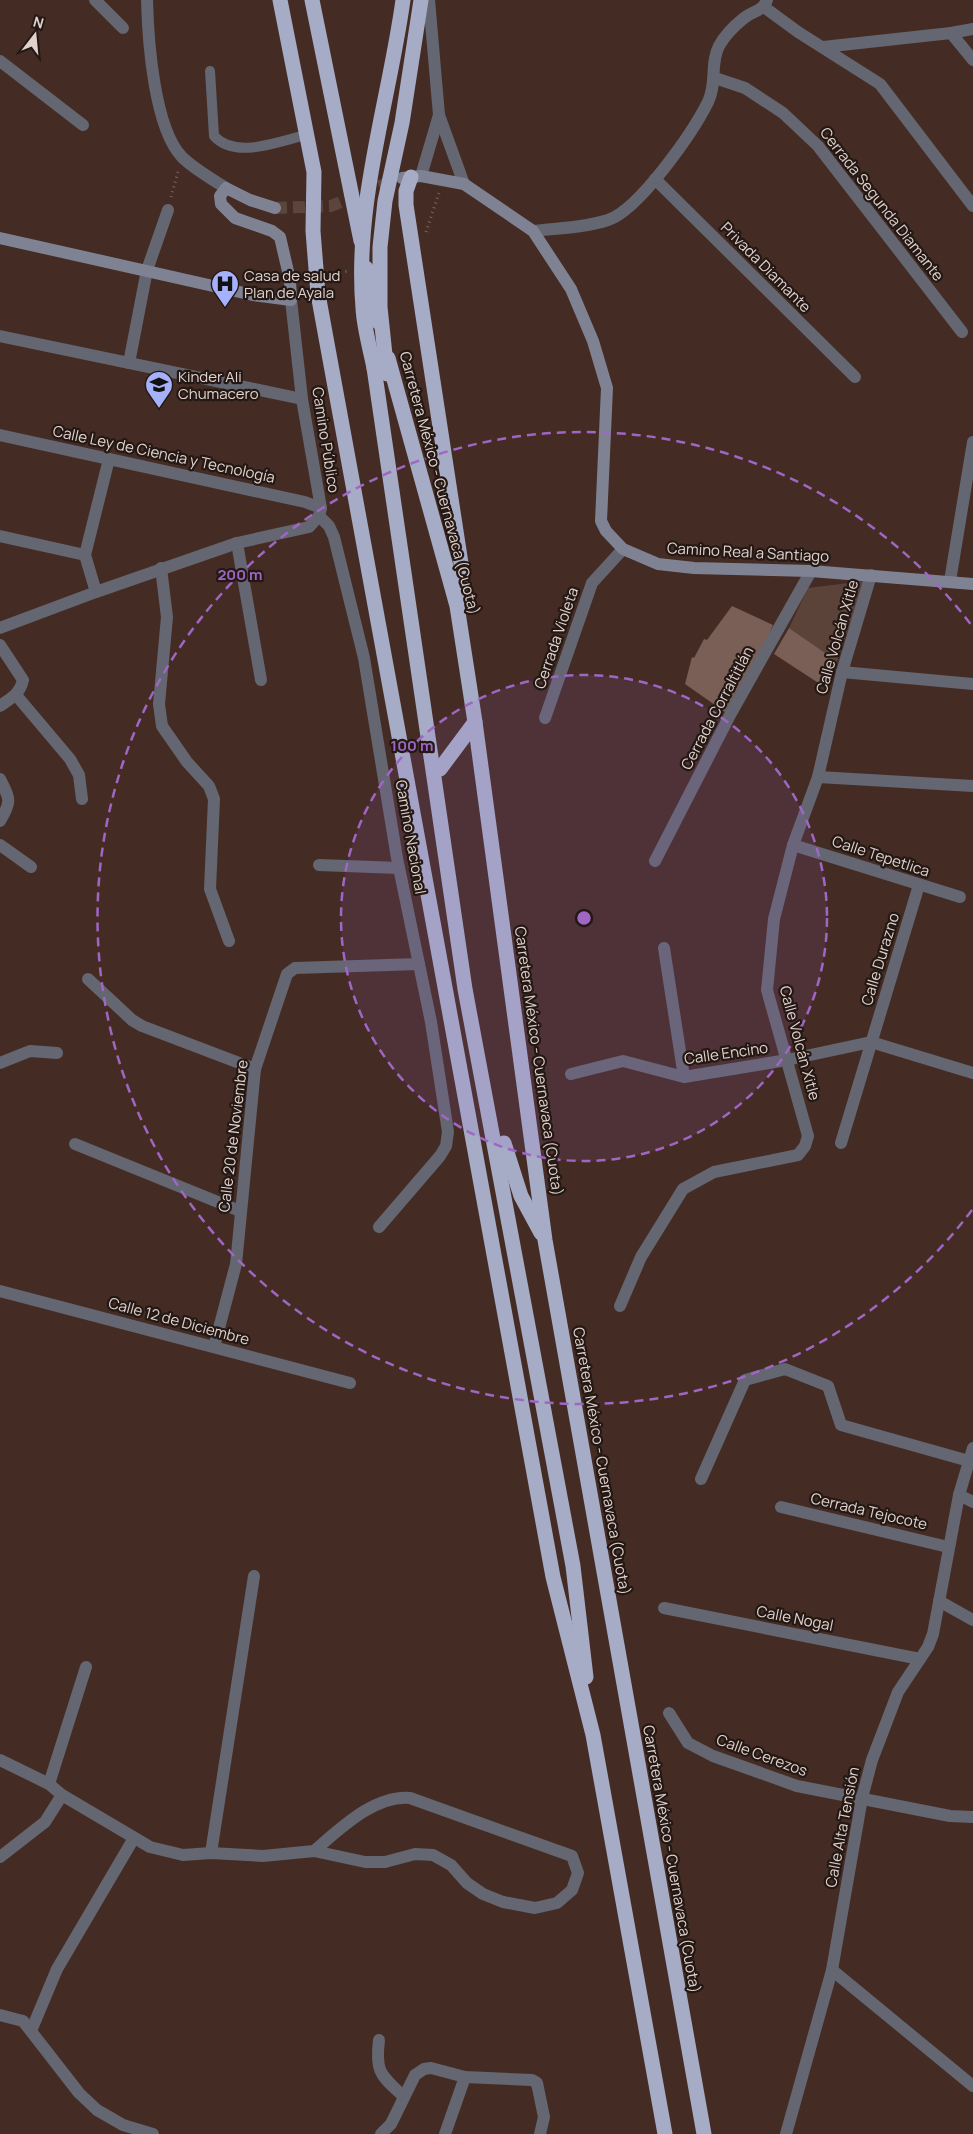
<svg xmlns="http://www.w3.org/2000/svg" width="973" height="2134" font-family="Manrope,sans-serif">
	<rect width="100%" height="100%" fill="#442c24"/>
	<polygon fill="#5c433a" points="865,581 837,661 789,628 808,588"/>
	<g fill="#7a5f56">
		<polygon points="732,606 773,625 766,641 725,712 685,684 692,657 694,658 704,639 707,640"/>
		<polygon points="789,628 837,661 820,684 774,654"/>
	</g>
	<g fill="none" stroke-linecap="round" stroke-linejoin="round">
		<polyline stroke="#5c453d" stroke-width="12" stroke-dasharray="12 6" stroke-linecap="butt" points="275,208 331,206 395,180"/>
		<g stroke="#7a645d" stroke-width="3" stroke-dasharray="1 4" stroke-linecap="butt">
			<polyline points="171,197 178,172"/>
			<polyline points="426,232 439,193"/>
		</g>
		<path stroke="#646671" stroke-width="10" d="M210,71L214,136C236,160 279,141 306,135"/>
		<g stroke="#646671" stroke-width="12">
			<polyline points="95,0 123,28"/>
			<path d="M147,0C148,40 154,128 182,157C194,169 212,179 226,188"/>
			<polyline points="429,0 439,115 464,184"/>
			<polyline points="764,7 798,32 880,84 973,206"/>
			<polyline points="951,33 973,29"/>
			<polyline points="823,47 951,33 973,60"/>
			<polyline points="0,61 83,125"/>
			<polyline points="715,78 745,88 783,113 818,146 962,332"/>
			<polyline points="421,176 439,115"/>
			<polyline points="655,179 855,377"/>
			<path d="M533,231C557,228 584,228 608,220C639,210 693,132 708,102C717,84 710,63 719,46C725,35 734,26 744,18C753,11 763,11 767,0"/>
			<polyline points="0,336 302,399"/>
			<polyline points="129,363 147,270 168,210"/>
			<polyline points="0,435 305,502 321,508"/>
			<polyline points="319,516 329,526 334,537 364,658 397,858 431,1022 448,1132 446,1146 440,1156 379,1227"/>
			<polyline points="0,536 85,555"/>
			<polyline points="237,543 261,680"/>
			<polyline points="161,568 167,617 159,704 162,726 187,762 209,786 214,799 210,889 229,941"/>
			<polyline points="950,581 973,442"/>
			<polyline points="96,592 85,555 109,459"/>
			<polyline points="0,628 96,592 237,543 309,527 319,516 321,508 302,399 291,300"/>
			<path d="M0,645L23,680C20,694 11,698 0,706"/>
			<polyline points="842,672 973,684"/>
			<polyline points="16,695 70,759 79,775 82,799"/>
			<polyline points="545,718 592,583 623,549"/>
			<polyline points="818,777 973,786"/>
			<path d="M0,779C10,799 12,801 0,821"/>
			<polyline points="0,845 31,867"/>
			<polyline points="793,845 960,897"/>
			<polyline points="655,861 730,715 811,571"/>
			<polyline points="319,865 399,868"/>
			<polyline points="664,948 684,1077"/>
			<polyline points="88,979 132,1020 142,1026 255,1069"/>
			<polyline points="0,1063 30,1051 57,1053"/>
			<polyline points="571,1074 623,1061 684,1077 787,1060 871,1042 973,1073"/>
			<polyline points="841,1143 919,885"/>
			<polyline points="75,1144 240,1211"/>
			<polyline points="0,1291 350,1383"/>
			<polyline points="620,1306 641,1257 683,1189 714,1172 798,1155 805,1146 808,1136 767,990 774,919 793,845 818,777 842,672 871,575"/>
			<polyline points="214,1347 236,1264 255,1069 287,974 295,968 419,964"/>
			<polyline points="701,1479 745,1380 785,1369 828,1386 841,1425 969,1461"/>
			<polyline points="959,1495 973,1502"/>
			<polyline points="781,1507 948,1547"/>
			<polyline points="939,1601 973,1620"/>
			<polyline points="664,1608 920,1659"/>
			<polyline points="669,1713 688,1743 713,1756 797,1786 950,1816 973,1817"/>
			<path d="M0,1760L49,1784L62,1795L150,1847L183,1855L211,1853L263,1856L314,1851L365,1862H385L415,1854L433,1855L451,1865L467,1883L483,1894L503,1902L535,1908L557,1903L572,1890L578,1873L572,1856L410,1798C374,1795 340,1829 314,1851"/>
			<polyline points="49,1784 86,1667"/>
			<polyline points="211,1853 254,1576"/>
			<polyline points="0,1857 45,1822 62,1795"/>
			<polyline points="832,1970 973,2086"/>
			<polyline points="0,2015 23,2021 79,2093 97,2110 123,2125 153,2134"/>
			<polyline points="31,2031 57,1969 134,1838"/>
			<path d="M379,2040C375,2073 381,2075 404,2097"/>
			<polyline points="381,2134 391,2124 415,2075 424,2069 431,2068 465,2077 532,2080 537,2083 544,2117 540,2134"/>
			<polyline points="445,2134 465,2077"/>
			<polyline points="786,2134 832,1970 862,1798 872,1760 898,1692 928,1647 933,1634 959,1495 973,1448"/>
		</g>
		<g stroke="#7f8293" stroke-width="12">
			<polyline points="402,178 421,176 464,184 533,231 571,289 593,341 607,388 601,521 606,531 623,549 658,564 694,568 811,571 973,584"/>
			<polyline points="0,238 253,295 291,300 290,280 280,237 272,231 235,218 221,204 220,196 226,188 250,200 275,208"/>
		</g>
		<g stroke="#a6abc6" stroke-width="15">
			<polyline points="280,0 314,172 313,231 318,294 553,1577 593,1735 665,2134"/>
			<polyline points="312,0 361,241"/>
			<polyline points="411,177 406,191 406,205 462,570 458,600"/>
			<polyline points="366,268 378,322"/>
			<polyline points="388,358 457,606 475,722 545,1240 704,2134"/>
			<polyline points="374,368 465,989 573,1566 586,1677"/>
			<polyline points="440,769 475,722"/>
			<polyline points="504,1143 521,1196 541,1233"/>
		</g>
		<polyline stroke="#7a645d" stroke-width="3" stroke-dasharray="1 4" stroke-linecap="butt" points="306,278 348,271"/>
		<g stroke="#a6abc6" stroke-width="15">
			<path d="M374,368C370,348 364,328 363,308C354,204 389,102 403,0"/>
			<polyline points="387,374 380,307 380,247 385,201 402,123 421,0"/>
		</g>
	</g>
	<circle cx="584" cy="918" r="243" fill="#9f66c4" fill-opacity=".12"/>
	<g fill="none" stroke="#9f66c4" stroke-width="2.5" stroke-dasharray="9 6">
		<circle cx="584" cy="918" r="243"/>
		<path d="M972 1210A486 486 0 1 1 972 626"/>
	</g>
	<defs>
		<symbol id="hospital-pin" viewBox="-11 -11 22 30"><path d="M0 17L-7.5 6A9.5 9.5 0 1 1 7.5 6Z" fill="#a6b1fc" stroke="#231814"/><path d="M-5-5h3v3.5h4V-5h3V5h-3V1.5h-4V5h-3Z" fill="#111"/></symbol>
		<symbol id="school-pin" viewBox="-11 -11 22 30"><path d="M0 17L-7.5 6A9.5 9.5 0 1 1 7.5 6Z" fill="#a6b1fc" stroke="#231814"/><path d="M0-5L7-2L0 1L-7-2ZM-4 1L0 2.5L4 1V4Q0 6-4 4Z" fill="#111"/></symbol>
	</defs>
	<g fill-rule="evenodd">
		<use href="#hospital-pin" x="209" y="268" width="32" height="43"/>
		<use href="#school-pin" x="143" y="369" width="32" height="43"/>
	</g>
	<g text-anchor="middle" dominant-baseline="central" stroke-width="4.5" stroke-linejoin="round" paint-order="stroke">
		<g font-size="15" fill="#e1d1cc" stroke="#231814">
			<text transform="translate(882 204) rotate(52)">Cerrada Segunda Diamante</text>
			<text transform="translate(766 267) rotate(45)">Privada Diamante</text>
			<text transform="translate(326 440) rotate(81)">Camino Público</text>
			<text transform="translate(164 454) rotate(12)">Calle Ley de Ciencia y Tecnología</text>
			<text transform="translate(440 483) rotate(75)">Carretera México - Cuernavaca (Cuota)</text>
			<text transform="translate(748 552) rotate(3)">Camino Real a Santiago</text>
			<text transform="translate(837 637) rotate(-74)">Calle Volcán Xitle</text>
			<text transform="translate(556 638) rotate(-71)">Cerrada Violeta</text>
			<text transform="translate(717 708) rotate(-62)">Cerrada Corraltitlán</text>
			<text transform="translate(411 837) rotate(80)">Camino Nacional</text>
			<text transform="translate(881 856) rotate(18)">Calle Tepetlica</text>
			<text transform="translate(880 959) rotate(-73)">Calle Durazno</text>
			<text transform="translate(800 1043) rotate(75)">Calle Volcán Xitle</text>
			<text transform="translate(726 1053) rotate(-8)">Calle Encino</text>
			<text transform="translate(539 1061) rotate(82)">Carretera México - Cuernavaca (Cuota)</text>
			<text transform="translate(233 1136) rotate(-83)">Calle 20 de Noviembre</text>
			<text transform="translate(179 1321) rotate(15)">Calle 12 de Diciembre</text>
			<text transform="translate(602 1461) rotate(80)">Carretera México - Cuernavaca (Cuota)</text>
			<text transform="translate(869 1511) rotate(13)">Cerrada Tejocote</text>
			<text transform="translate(795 1618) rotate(11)">Calle Nogal</text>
			<text transform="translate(762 1755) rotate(20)">Calle Cerezos</text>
			<text transform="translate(842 1827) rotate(-79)">Calle Alta Tensión</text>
			<text transform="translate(672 1859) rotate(80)">Carretera México - Cuernavaca (Cuota)</text>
		</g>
		<g font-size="15" fill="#e1d1cc" stroke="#231814" text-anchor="start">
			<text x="244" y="275">Casa de salud<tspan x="244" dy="17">Plan de Ayala</tspan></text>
			<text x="178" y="376">Kinder Ali<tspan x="178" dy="17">Chumacero</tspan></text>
		</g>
	</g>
	<circle cx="584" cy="918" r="8" fill="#9f66c4" stroke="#231814" stroke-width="2.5"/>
	<g font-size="15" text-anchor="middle" font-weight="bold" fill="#9f66c4" stroke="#231814" stroke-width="4.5" stroke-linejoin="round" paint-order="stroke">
		<text x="240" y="580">200 m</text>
		<text x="412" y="751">100 m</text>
	</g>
	<g transform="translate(35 35) rotate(16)" stroke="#231814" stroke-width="4" paint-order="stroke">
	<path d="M0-4L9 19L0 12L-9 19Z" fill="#e1d1cc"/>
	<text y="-8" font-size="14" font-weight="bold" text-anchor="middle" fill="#e1d1cc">N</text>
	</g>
</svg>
